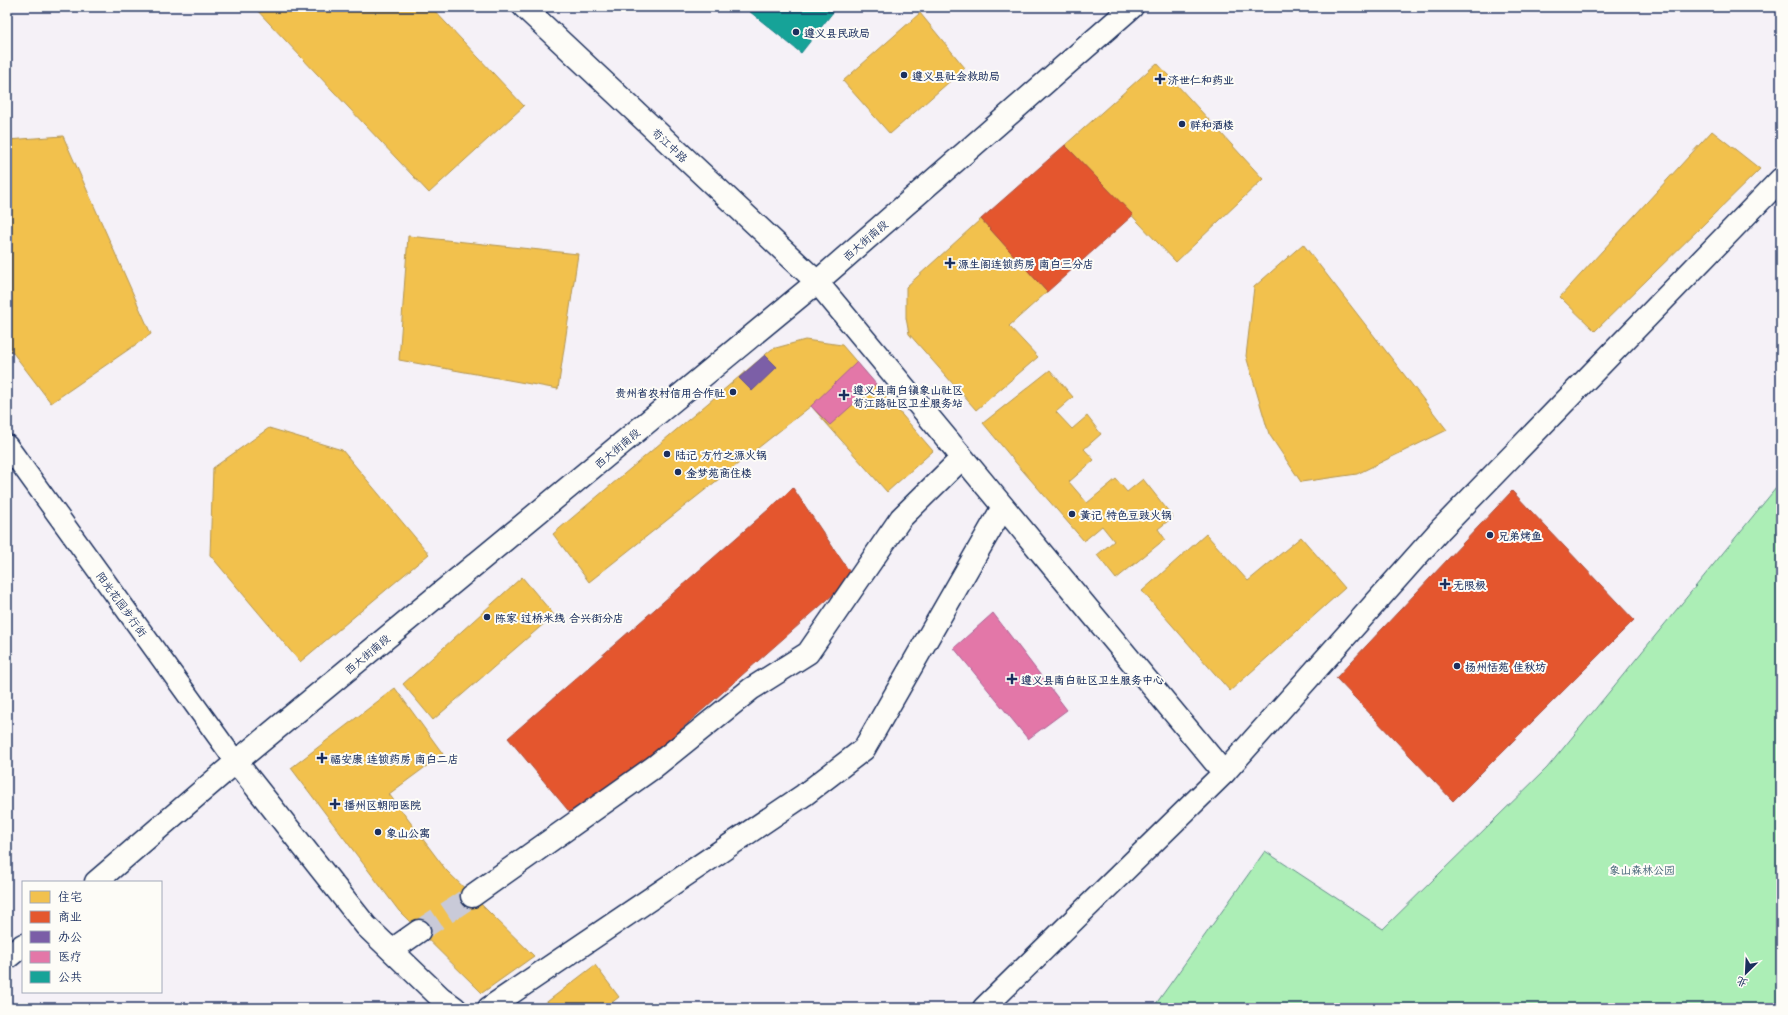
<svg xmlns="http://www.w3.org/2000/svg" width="1788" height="1015" font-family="Mali,'LXGW WenKai TC',sans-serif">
	<rect width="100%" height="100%" fill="#f5f1f7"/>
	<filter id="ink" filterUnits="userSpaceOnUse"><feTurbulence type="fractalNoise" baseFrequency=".025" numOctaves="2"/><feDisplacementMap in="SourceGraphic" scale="8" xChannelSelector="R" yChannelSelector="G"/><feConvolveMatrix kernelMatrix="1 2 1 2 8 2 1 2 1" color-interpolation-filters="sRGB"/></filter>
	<g filter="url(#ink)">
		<polygon fill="#aceeb6" stroke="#648e8a" points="1781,482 1781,1008 1153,1008 1265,851 1383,929 1547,768"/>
		<g fill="#f2c14e" stroke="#b29553">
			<polygon points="254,7 431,7 524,106 429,193"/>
			<polygon points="920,13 965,68 890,134 843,81"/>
			<polygon points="1157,63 1263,179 1176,262 1065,145"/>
			<polygon points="1712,131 1760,169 1595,331 1560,297"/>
			<polygon points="63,136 151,334 51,403 7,345 7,140"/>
			<polygon points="981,219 1047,292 1009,326 1038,357 976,410 909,334 906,318 906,287"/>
			<polygon points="408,236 578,254 558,389 399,360"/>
			<polygon points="1303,244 1447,430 1357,474 1301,482 1269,434 1246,356 1254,287"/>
			<polygon points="805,340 842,345 933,451 887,492 811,406 589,582 553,534 772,349"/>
			<polygon points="1050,370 1073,397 1056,412 1072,429 1087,416 1101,434 1084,449 1094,460 1069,482 1087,503 1116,479 1127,492 1143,479 1173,517 1158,529 1165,539 1116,579 1097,555 1114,541 1102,526 1084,541 1016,463 983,423"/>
			<polygon points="269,428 342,450 429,554 300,662 210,555 213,468"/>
			<polygon points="1206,534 1248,581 1301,537 1345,588 1230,691 1142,591"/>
			<polygon points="1548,547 1569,571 1528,613 1570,654 1538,686 1496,646 1448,699 1485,739 1456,766 1418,728 1405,740 1387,724 1401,711 1369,678 1392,650 1424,679 1474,625 1450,600 1480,568 1507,590"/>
			<polygon points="522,577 554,615 433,720 403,684"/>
			<polygon points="395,688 443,754 389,794 446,870 534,956 482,993 399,911 291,768"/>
			<polygon points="595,965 619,997 605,1008 539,1008"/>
		</g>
		<g fill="#e4572e" stroke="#a84b3c">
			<polygon points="1065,145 1133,215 1047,292 981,219"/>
			<polygon points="793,488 853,577 577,821 508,738"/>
			<polygon points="1512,491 1634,620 1453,801 1336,678"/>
		</g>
		<polygon fill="#7b5ea7" stroke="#5e5091" points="765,355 777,367 752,391 739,378"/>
		<g fill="#e377a8" stroke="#a76192">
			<polygon points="857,362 876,384 830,425 811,406"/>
			<polygon points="993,613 1067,710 1028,739 954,648"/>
		</g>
		<polygon fill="#17a398" stroke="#188087" points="751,7 837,7 801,53 749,11"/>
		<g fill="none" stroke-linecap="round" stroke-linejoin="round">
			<polyline stroke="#c9cad8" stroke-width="22" stroke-dasharray="22 11" stroke-linecap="butt" points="419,931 472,896"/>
			<defs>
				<polyline id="pedestrian" points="7,445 236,762"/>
				<g id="minor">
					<polyline points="524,7 817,282 1224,773 984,1008"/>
					<polyline points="236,762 366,926 440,997 455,1008"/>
					<polyline points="1224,773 1441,529 1781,179"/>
					<polyline points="472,896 654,767 751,689 808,653 901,518 962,458"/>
					<polyline points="392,950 419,931"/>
					<polyline points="489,1008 804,795 864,749 1003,507"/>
				</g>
				<g id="secondary">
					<polyline points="96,882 236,762 817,282 1132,7"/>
					<polyline points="7,958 23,945"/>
				</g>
			</defs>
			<use href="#pedestrian" stroke="#1b2f5e" stroke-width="23"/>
			<use href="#minor" stroke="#1b2f5e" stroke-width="25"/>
			<use href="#secondary" stroke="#1b2f5e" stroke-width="25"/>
			<use href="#pedestrian" stroke="#fdfcf7" stroke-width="20"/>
			<use href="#minor" stroke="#fdfcf7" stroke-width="22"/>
			<use href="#secondary" stroke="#fdfcf7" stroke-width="22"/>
		</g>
	</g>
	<g fill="#1b2f5e" stroke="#fdfcf7" stroke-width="1.5">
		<circle cx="796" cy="32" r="4"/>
		<circle cx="904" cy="75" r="4"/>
		<path d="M1158 73h4v4h4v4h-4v4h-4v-4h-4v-4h4z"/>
		<circle cx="1182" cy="124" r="4"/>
		<path d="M948 257h4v4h4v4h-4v4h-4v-4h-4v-4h4z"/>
		<circle cx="733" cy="392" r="4"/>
		<path d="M842 389h4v4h4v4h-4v4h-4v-4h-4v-4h4z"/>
		<circle cx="667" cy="454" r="4"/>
		<circle cx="678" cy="472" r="4"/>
		<circle cx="1072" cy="514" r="4"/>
		<circle cx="1490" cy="535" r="4"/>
		<path d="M1443 578h4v4h4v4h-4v4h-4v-4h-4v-4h4z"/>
		<circle cx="487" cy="617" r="4"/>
		<circle cx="1457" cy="666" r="4"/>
		<path d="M1010 673h4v4h4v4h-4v4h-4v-4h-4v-4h4z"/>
		<path d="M320 752h4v4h4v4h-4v4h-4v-4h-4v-4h4z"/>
		<path d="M333 798h4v4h4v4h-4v4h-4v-4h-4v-4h4z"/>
		<circle cx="378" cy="832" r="4"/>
	</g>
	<g text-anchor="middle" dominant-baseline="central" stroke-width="4" stroke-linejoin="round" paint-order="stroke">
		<g font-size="11" font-weight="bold" fill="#1b2f5e" stroke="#fdfcf7" text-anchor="start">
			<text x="804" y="32">遵义县民政局</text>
			<text x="912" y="75">遵义县社会救助局</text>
			<text x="1168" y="79">济世仁和药业</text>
			<text x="1190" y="124">祥和酒楼</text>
			<text x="958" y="263">源生阁连锁药房 南白三分店</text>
			<text x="853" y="389">遵义县南白镇象山社区<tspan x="853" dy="13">苟江路社区卫生服务站</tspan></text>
			<text x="725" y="392" text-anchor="end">贵州省农村信用合作社</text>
			<text x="675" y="454">陆记 方竹之源火锅</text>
			<text x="686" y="472">金梦苑商住楼</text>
			<text x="1080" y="514">黄记 特色豆豉火锅</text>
			<text x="1498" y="535">兄弟烤鱼</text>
			<text x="1453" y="584">无限极</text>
			<text x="495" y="617">陈家 过桥米线 合兴街分店</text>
			<text x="1465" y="666">扬州恬苑 佳秋坊</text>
			<text x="1021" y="679">遵义县南白社区卫生服务中心</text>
			<text x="330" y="758">福安康 连锁药房 南白二店</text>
			<text x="344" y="804">播州区朝阳医院</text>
			<text x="386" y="832">象山公寓</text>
		</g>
		<g font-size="11" fill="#1b2f5e" stroke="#fdfcf7">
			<text transform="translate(670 145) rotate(43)">苟江中路</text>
			<text transform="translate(865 240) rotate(-41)">西大街南段</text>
			<text transform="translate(617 448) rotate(-40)">西大街南段</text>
			<text transform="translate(122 604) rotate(54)">阳光花园步行街</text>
			<text transform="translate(367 654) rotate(-40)">西大街南段</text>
		</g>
		<g font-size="11" fill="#3f5f74" stroke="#fdfcf7">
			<text x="1642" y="869">象山森林公园</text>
		</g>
	</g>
	<rect width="1788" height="1015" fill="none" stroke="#fdfcf7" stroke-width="24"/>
	<rect x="12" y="12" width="1764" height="991" fill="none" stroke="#1b2f5e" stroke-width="1.5" filter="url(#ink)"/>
	<rect x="22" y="881" width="140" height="112" fill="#fdfcf7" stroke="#a3aaba"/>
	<rect x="30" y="891" width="20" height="12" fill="#f2c14e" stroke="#a3aaba"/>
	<text x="58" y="901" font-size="12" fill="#1b2f5e">住宅</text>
	<rect x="30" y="911" width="20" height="12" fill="#e4572e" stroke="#a3aaba"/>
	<text x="58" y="921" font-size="12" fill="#1b2f5e">商业</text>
	<rect x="30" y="931" width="20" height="12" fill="#7b5ea7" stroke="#a3aaba"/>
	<text x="58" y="941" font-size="12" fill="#1b2f5e">办公</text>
	<rect x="30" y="951" width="20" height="12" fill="#e377a8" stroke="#a3aaba"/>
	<text x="58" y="961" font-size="12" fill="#1b2f5e">医疗</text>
	<rect x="30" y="971" width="20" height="12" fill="#17a398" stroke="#a3aaba"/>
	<text x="58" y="981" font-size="12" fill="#1b2f5e">公共</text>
	<g transform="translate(1746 973) rotate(204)" stroke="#fdfcf7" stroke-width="3" paint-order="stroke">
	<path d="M0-3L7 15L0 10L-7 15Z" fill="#1b2f5e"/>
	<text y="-6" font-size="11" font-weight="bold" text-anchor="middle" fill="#1b2f5e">北</text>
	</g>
</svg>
